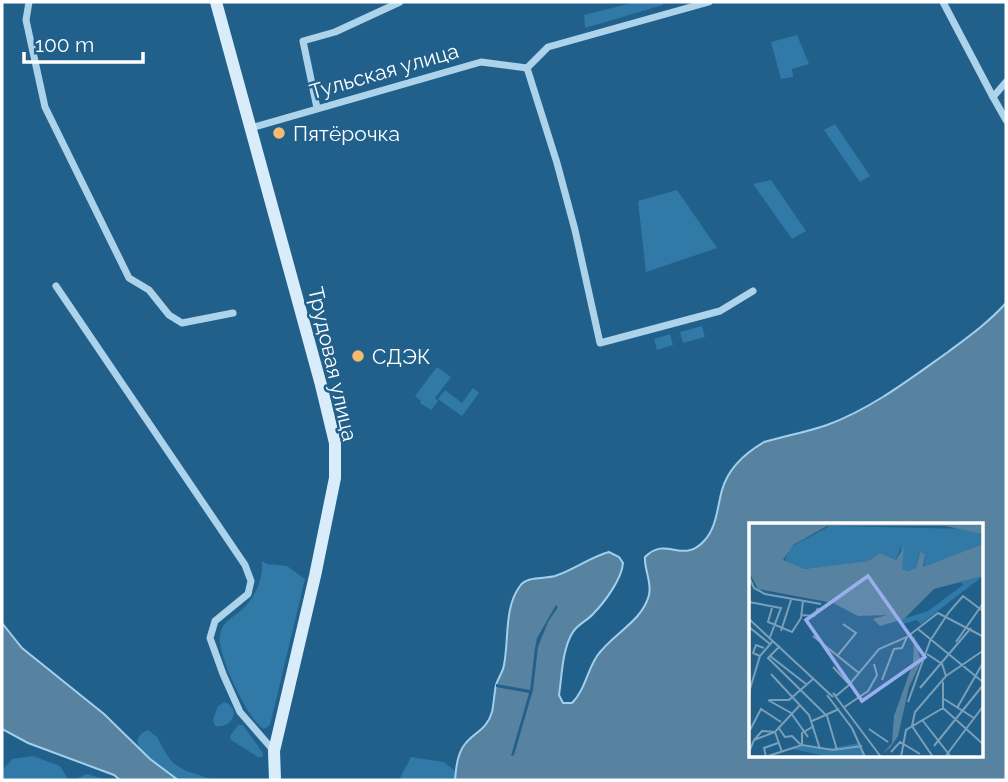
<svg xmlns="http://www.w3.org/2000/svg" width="1008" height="782" font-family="Raleway,sans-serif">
	<rect width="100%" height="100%" fill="#21608b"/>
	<g fill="#3179a6">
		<polygon points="636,2 663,2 663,5 585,28 584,15"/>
		<polygon points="797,35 809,64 792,69 793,77 781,79 771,42"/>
		<polygon points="835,124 870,176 860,182 824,130"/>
		<polygon points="771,180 806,231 792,239 753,184"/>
		<polygon points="677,190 717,248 646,272 638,201"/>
		<polygon points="702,326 705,337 683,343 680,332"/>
		<polygon points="670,334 673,345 657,350 654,339"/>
		<polygon points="437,367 451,377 435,398 438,401 431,410 420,403 421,401 415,396"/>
		<polygon points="473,388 479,393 462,416 438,399 445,390 462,403"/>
		<path d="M262,561L267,564L287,566L305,579L270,725L264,729C248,721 222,662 220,643C219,638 220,633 222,628C226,620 232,618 238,613C254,600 263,582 262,561Z"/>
		<path d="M225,702C242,710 232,729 215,726L213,720L218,706Z"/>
		<polygon points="238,725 243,725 263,753 262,757 258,757 231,740 230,736"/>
		<path d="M148,730L157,737L167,755L173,763L186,771L214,780C204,780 191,782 181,780C175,779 168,773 163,769C151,760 122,741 148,730Z"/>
		<polygon points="33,756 60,766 68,779 76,779 87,774 107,780 2,780 2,771 12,759"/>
		<polygon points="411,757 444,762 456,772 455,780 399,780"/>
	</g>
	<g fill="#5783a0" stroke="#a1d0ec" stroke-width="2" fill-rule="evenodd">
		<path d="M1006,303V780H455C456,769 457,754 465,744C474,732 487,730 492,712C494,703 494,694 496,685C498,678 503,672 504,665C509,640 504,607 520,586C527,576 544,579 555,576C574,570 590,557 609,552L619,557L623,563C622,579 604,603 593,614C587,621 578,624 573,632C562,649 562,676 559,695L563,703H572C585,690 587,671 597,656C612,634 642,622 649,595C652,581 644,570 645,557C667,535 682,565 704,541C717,527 717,508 722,490C728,469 745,453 764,442C785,436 807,432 827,425C871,409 910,379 948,352C968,337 989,322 1006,303ZM751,525H982V756H751Z"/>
		<polygon points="2,623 22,648 104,714 150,759 178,780 120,780 114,775 28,743 2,729"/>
	</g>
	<polygon fill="#21608b" points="556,605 558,607 548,622 538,647 533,690 514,755 511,756 529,693 496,687 496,684 530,690 535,648 537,638"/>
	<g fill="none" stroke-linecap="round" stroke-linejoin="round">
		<g stroke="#add3eb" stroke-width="7">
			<polyline points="29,2 26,20 45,107 129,278 149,290 169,315 182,323 233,313"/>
			<polyline points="943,2 993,97"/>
			<polyline points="527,68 557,163 575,230 600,343 720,311 753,291"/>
			<polyline points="527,68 548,47 709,2"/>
			<polyline points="1006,82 993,97 1006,120"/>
			<polyline points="317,108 303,41 335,32 400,2"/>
			<polyline points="251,128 481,62 527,68"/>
			<polyline points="56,286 245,565 251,581 248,594 215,621 210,638 223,674 240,712 274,751"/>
		</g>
		<polyline stroke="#d9ecf9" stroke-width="12" points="216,2 321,385 335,443 335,478 315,576 274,751 275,780"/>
	</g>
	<g fill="#f8ba6e" stroke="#21608b" stroke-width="2.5">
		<circle cx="279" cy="133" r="7"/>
		<circle cx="358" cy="356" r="7"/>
	</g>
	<g text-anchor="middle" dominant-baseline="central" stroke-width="5" stroke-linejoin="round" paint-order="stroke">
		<g font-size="21" fill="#fff" stroke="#21608b">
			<text transform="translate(384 71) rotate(-16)">Тульская улица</text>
			<text transform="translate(333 364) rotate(77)">Трудовая улица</text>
		</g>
		<g font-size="21" fill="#fff" stroke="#21608b" text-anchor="start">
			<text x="293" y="133">Пятёрочка</text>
			<text x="372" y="356">СДЭК</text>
		</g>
	</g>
	<g transform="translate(749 523)">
		<rect width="234" height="234" fill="#21608b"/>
		<path d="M81,3L226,6L234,11V21L175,44L176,31L170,30L167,45L159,48L153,46L152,24L147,37L131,30L119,38L81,43L55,46L35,40L41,24ZM234,53L172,101L168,97L151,102V97L179,88L214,62L212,59ZM111,220L115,234H81L43,226L53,221L77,226Z" fill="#3179a6"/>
		<path d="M0,0H234V11L196,3H78L44,22L34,37L55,46L119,38L131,30L147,37L155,24L153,46L159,48L167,45L171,29L176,31L174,44L234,21V53L185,66L155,96L131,103L124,96L138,92L109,93L84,80L9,66L0,49ZM165,112L172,139L160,164L149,213L141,225L134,230L143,220L145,193L164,140Z" fill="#5783a0"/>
		<path fill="none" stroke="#7aa0b9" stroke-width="2" d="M0,54L5,65L16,71L72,81M0,79L32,85L21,114M23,85L19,99L43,109L52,95L54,78M52,92L65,93L69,85M0,96L84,174M0,104L21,121M169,106L235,160M32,108L42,77M64,113L110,150M207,119L235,79M31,123L19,135L78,193L88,227M178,131L193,141L197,153M89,132L107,110L94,101M11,133L4,130L7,122L15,125M21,133L57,161M84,144L100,161M22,151L60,192L71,226M133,157L145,126L153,125L158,114M171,165L222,105M0,169L11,133L23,119M78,172L103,205L116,234M195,176L225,195M19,177L42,190L59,214M20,177H40L64,156M159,179L181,118L200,89L214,73L235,89M94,185L119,168L128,152L125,141M194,185L235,222M208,185L235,138M63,198L90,186M174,198L202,234M29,204L36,214L43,213L52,222M120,206L139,219M1,207L12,186L32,199M5,217L13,208L26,209L33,229M53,222V210L65,203M185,223L235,161M0,229L5,217L26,209L51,182M142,229L151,219L171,231M16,234L53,222L84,227L113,223M17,234L15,225L29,220M132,234L84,170L87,173L100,162L130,126L158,114L189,90L235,114M152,234L157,207L194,185V159M184,234L163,203L166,189L197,153L235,127M196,234L235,182"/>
		<path fill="#99afed" fill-opacity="0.15" stroke="#99afed" stroke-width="3.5" d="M119,53L176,134L113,178L57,97Z"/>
		<rect width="234" height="234" fill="none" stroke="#fff" stroke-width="3.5"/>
	</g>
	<rect width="1008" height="782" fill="none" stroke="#ffffff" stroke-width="7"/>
	<path d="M24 52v10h119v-10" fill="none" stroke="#ffffff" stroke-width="3.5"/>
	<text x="35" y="52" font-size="21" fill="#ffffff" stroke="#21608b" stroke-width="5" paint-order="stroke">100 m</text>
</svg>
